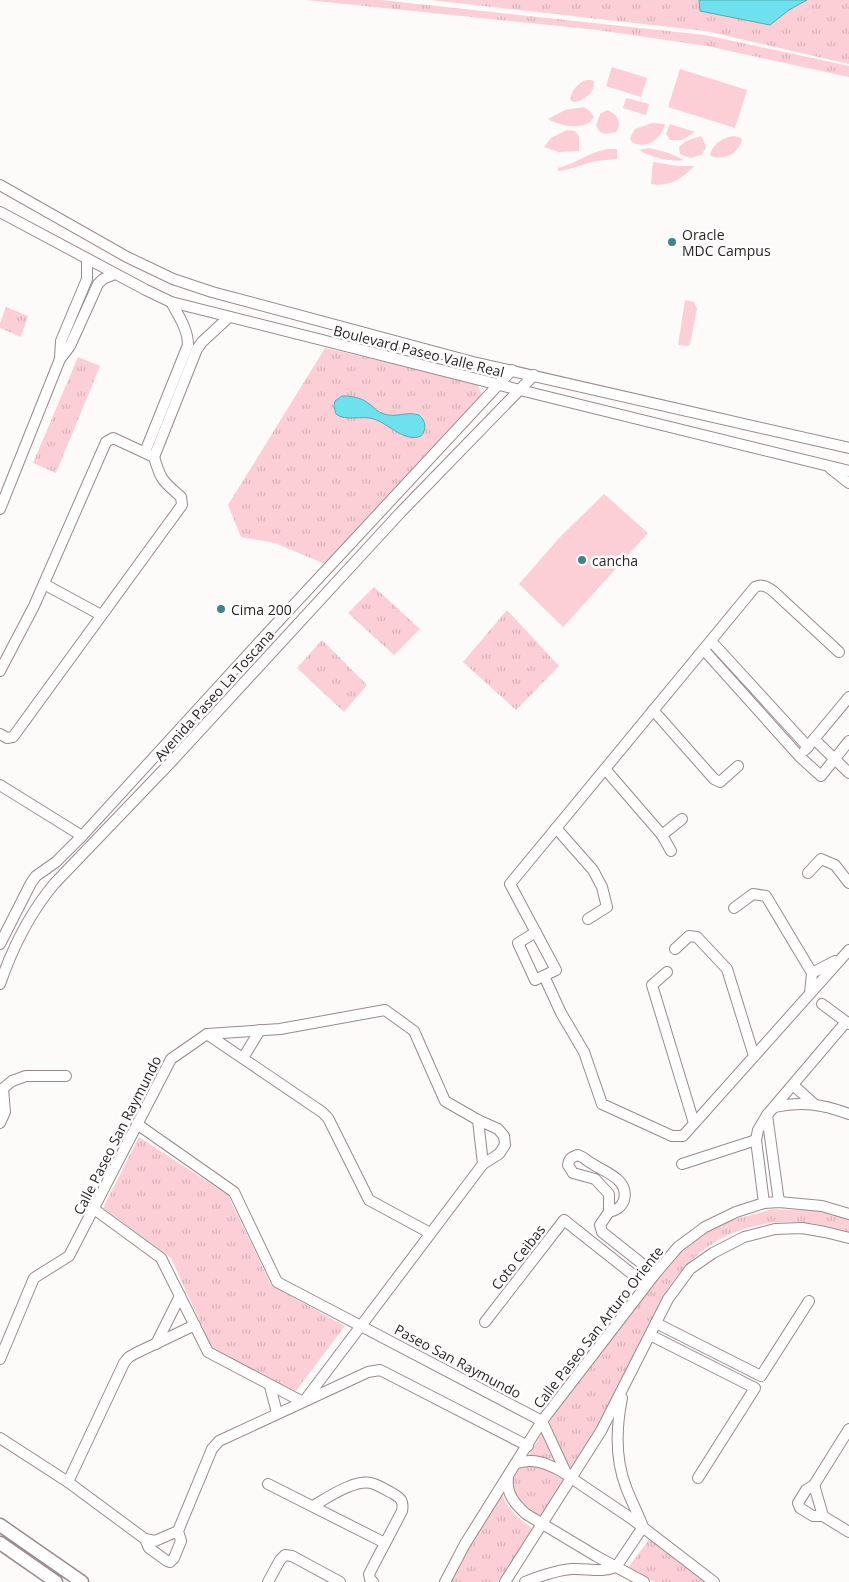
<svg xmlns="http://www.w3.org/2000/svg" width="849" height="1582" font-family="'Open Sans',sans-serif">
	<defs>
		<pattern id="grass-tufts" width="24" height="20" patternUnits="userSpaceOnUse" patternTransform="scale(1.25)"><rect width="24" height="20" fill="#fccfd6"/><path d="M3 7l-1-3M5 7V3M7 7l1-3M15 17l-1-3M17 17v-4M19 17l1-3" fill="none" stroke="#d8b1b8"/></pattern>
	</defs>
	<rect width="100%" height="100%" fill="#fdfafa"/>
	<g fill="url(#grass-tufts)">
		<polygon points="307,0 381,0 705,35 849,66 849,77 707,46 598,30"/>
		<polygon points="431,0 849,0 849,64 706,31"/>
		<polygon points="6,307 28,316 21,337 0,328 0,323"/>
		<polygon points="325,348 477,383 483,397 325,564 275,543 241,537 228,505"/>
		<polygon points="78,357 100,366 56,473 33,463"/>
		<polygon points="374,587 420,629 394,655 348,613"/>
		<polygon points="507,610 559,666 516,710 463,662"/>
		<polygon points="322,640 367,685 344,712 297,668"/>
		<polygon points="139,1137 228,1195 271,1285 345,1326 295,1392 213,1350 171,1258 103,1208"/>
		<path d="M773,1209L818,1211L849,1219V1232C835,1229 822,1224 807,1223C748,1217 697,1241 666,1292L601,1421L570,1470L549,1422L645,1296L684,1249L702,1235L728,1221Z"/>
		<polygon points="542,1433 553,1459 529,1455"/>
		<path d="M528,1465C542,1466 552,1473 564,1480L541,1516C535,1513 529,1510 524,1505C510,1492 505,1472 528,1465Z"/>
		<path d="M502,1494C508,1510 519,1519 533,1529L509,1567L497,1582H450L468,1550Z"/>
		<polygon points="650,1538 711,1582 655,1582 628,1568"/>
	</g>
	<g fill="#fccfd6">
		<polygon points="612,67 647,78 641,97 606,86"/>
		<polygon points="680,69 747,90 735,128 668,107"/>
		<path d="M586,80H592L594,82C594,93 584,101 573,102L570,99C572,90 578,83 586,80Z"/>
		<polygon points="626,98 649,104 646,115 623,108"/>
		<path d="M584,107L591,112L594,117C585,132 560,126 548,119L565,110Z"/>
		<path d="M607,110C617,114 623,122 616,132L605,134L600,132L596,126L600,114Z"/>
		<path d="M652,123L665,124C661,139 647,150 632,142L630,138L635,129Z"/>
		<polygon points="670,124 695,132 682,140 670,140 666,134"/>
		<polygon points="567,130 575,131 579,136 579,151 559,152 544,147 551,138"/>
		<polygon points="701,136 703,139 706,148 701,155 690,158 680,154 679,147 686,141"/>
		<path d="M735,136L741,138L742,140C739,153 724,161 711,156L710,154C714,143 723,137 735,136Z"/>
		<path d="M649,148L669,153L684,160C668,162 653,158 639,150Z"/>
		<path d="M609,149H617V159C606,160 595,160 585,164C576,167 568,170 558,171V168C576,164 590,151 609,149Z"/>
		<path d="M653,162L678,166H694C682,179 669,187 651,184Z"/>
		<polygon points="685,300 694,302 697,309 690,344 687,346 678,345"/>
		<polygon points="604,494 648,533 563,627 519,584 560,537"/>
	</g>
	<g fill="#6de2ee" stroke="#59a9b1">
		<polygon points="699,0 807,0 789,10 770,25 700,11"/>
		<path d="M342,396C351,396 360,397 368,403C374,407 377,412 384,414C396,418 407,411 419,415C426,421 427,429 421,436C405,443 389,424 374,419C362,415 346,422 336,414L334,406L335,401Z"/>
	</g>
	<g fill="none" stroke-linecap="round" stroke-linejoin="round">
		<defs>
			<g id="minor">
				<polyline points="0,185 127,257 173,279 212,292 473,362 849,448"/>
				<polyline points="0,212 146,290 171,302 520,390 849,471"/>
				<polyline points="60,359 61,341 87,279 87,259"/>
				<path d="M145,452L188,345C188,329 178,315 171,302"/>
				<polyline points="154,457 197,349 202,342 229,317"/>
				<polyline points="830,468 849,483"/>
				<polyline points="0,509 60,359 70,346 98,284 103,279 115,274"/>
				<polyline points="44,584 101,615"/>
				<polyline points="711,641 808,747"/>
				<polyline points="704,650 800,757 821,776 849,741"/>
				<path d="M0,671L34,606L106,442L113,438L154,457C161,481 163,481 181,497L182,505L13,737L7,738L0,734"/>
				<polyline points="653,710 714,779 720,782 738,766"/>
				<polyline points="814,739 849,773"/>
				<polyline points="805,750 849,697"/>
				<polyline points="605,769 662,835 671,851"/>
				<polyline points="0,785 82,836"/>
				<polyline points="556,828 593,870 602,887 607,907 588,919"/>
				<polyline points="662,835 682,819"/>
				<polyline points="808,873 821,859 835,865 849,883"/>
				<polyline points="734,908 753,894 766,896 812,973 810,993"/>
				<path d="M536,932L518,943L535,980L556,970L510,884L755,587C762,584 766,586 773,591L839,652"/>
				<polyline points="0,944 31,883 36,876 56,862 82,836 262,639 512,370"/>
				<polyline points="675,949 689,936 697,937 727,969 754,1056"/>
				<polyline points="667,972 652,985 694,1123"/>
				<polyline points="812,973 835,961"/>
				<polyline points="544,976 561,1013 584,1052 602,1104 672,1136 683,1136 849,950"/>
				<path d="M0,984C12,949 30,913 54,884L172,761L400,513L534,375"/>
				<polyline points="822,1004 849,1024"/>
				<polyline points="207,1034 322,1112 328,1118 369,1200 430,1233"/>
				<polyline points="243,1058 260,1030"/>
				<polyline points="793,1085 814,1104"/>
				<polyline points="0,1091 12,1081 26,1076 66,1076"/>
				<path d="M774,1107C802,1101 822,1104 849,1114"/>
				<polyline points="767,1115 779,1202"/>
				<polyline points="478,1120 483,1164"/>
				<polyline points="0,1123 5,1112 3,1089"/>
				<polyline points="137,1124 234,1192 277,1282 542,1421 567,1475"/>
				<polyline points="682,1164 756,1140"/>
				<polyline points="764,1203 756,1140 758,1130 767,1115 846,1022"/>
				<polyline points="94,1209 161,1258 208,1352 301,1401"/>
				<path d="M609,1212C616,1210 621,1208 624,1200C630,1176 598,1171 584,1158L578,1155C572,1157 569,1158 568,1165L573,1173L595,1179L609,1194V1212L600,1225L602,1232L655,1274"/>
				<polyline points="485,1322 564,1220 646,1285"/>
				<polyline points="656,1323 761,1376 809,1301"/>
				<polyline points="650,1335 755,1388 698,1478"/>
				<polyline points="156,1344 180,1296"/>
				<polyline points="0,1359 34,1278 69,1256 171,1059 207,1034 280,1029 385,1010 414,1031 445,1101 478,1120 498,1129 504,1136 505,1145 499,1154 483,1164 305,1400"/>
				<polyline points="270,1386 277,1413"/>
				<polyline points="849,1429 814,1485 806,1490 798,1503 800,1508 813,1516 823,1516 849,1532"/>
				<polyline points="0,1438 68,1482 145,1539 149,1548 167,1561 170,1562 174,1558 181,1541 178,1531 212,1449 219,1441 368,1372 380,1370 386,1373 528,1446"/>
				<path d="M517,1463C534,1458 546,1463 561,1471L632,1519L714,1582"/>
				<path d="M508,1478C506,1494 515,1504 526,1514L596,1556L644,1582"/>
				<polyline points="68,1482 124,1363 129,1357 136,1353 195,1325"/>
				<polyline points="268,1484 385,1543"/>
				<polyline points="814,1485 823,1516"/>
				<path d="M313,1506C327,1498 357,1477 374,1484C380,1486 386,1490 392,1493C401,1498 404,1501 402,1511L369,1574L370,1579L373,1582"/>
				<polyline points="145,1539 155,1541 178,1531"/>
				<polyline points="268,1582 280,1560 285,1555 292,1556 340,1582"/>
				<polyline points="445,1582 465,1544 542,1421 655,1274 678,1247 705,1227 736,1212 764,1203 779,1202 822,1206 849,1214"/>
				<polyline points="505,1582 601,1431 668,1299 690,1269 713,1253 744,1237 775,1229 802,1228 825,1232 849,1238"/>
				<path d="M525,1582C540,1576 556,1570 572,1569C587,1568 602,1573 616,1567L643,1527C638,1513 631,1501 626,1487C615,1459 616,1428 622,1398"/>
			</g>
			<g id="major">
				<polyline points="0,1525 82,1582"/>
				<polyline points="0,1543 56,1582"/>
			</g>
		</defs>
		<use href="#minor" stroke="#988a8c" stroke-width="12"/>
		<use href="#major" stroke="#988a8c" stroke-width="15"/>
		<use href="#minor" stroke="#fff" stroke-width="10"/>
		<use href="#major" stroke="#fff" stroke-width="12"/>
	</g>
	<g fill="#3d848c" stroke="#fff" stroke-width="2">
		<circle cx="672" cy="242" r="5"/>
		<circle cx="582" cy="560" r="5"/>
		<circle cx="221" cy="609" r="5"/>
	</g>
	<g text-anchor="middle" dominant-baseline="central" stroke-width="5" stroke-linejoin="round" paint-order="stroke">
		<g font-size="14" fill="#292324" stroke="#fff" text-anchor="start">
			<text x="682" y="234">Oracle<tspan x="682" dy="16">MDC Campus</tspan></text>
			<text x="592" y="560">cancha</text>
			<text x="231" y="609">Cima 200</text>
		</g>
		<g font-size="14" fill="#292324" stroke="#fff">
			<text transform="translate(419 351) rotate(14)">Boulevard Paseo Valle Real</text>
			<text transform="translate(214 695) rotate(-48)">Avenida Paseo La Toscana</text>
			<text transform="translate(117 1135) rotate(-63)">Calle Paseo San Raymundo</text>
			<text transform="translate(518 1257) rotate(-52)">Coto Ceibas</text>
			<text transform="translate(598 1327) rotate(-52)">Calle Paseo San Arturo Oriente</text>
			<text transform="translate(458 1361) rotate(28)">Paseo San Raymundo</text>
		</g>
	</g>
</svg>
